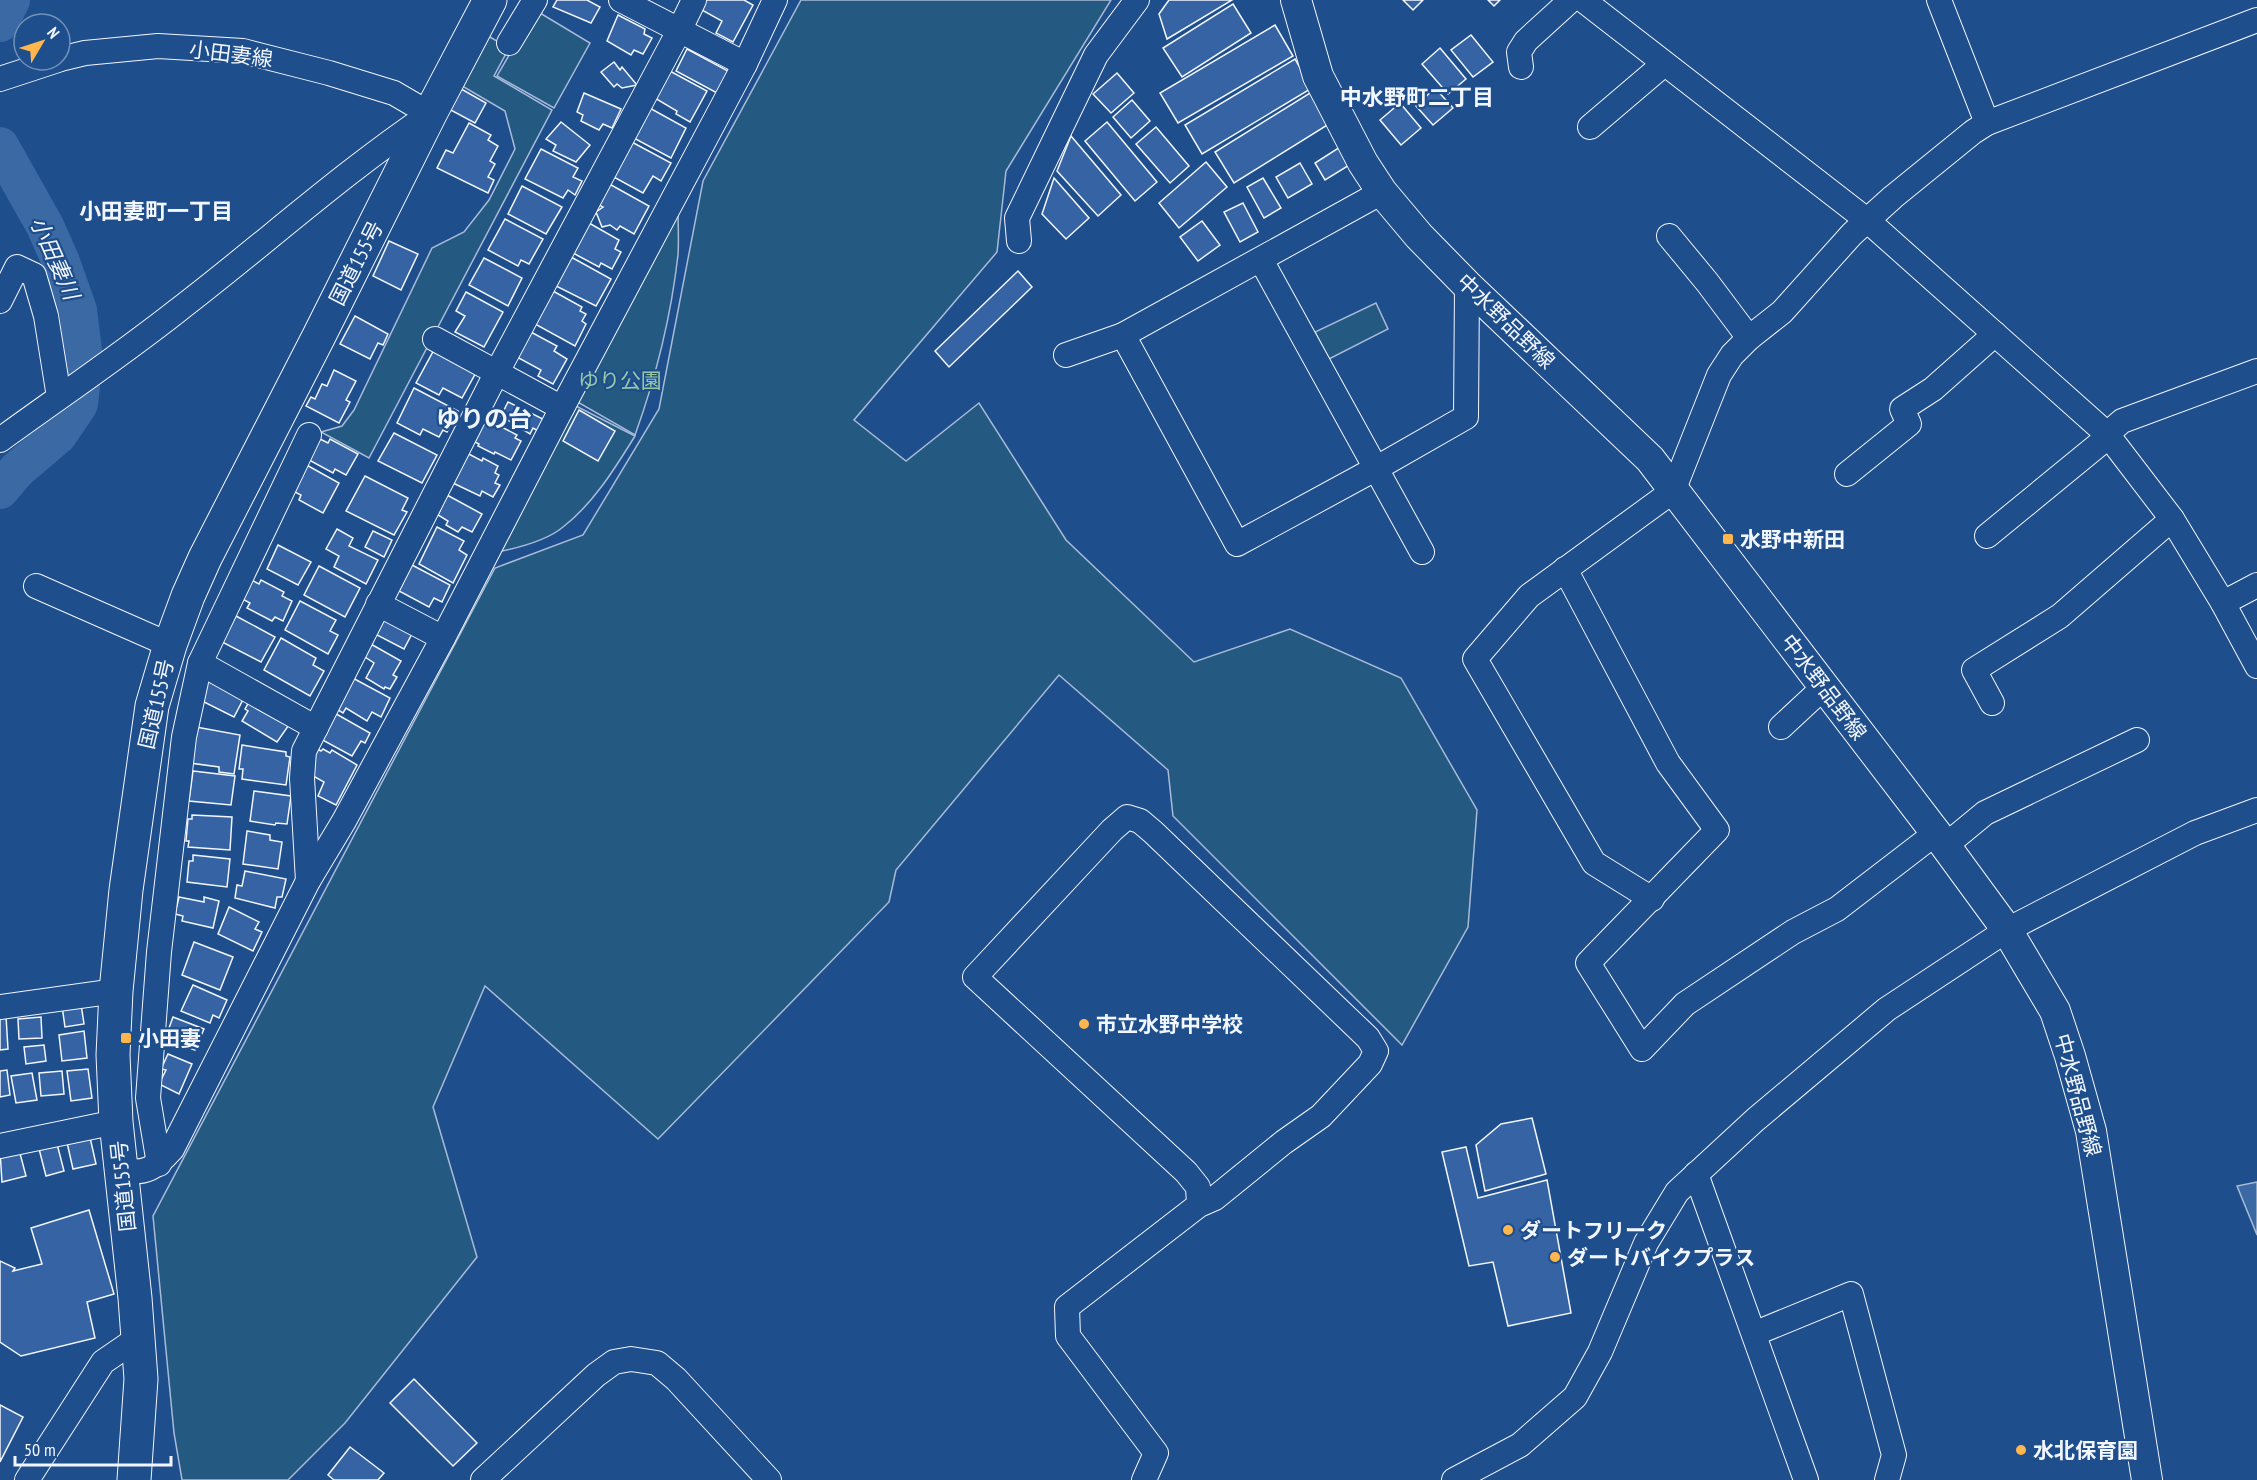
<svg xmlns="http://www.w3.org/2000/svg" width="2257" height="1480" font-family="'PT Sans Narrow','Noto Sans JP',sans-serif">
	<rect width="100%" height="100%" fill="#1f4e8c"/>
	<g fill="#245a82" stroke="#a8bbd7" stroke-width="1.5">
		<polygon points="801,0 1111,0 1006,171 997,252 854,420 906,461 979,403 1066,540 1194,662 1290,629 1401,678 1477,810 1468,927 1402,1045 1173,816 1168,770 1059,675 896,870 889,902 658,1139 485,986 433,1107 477,1257 345,1423 288,1480 182,1480 174,1433 153,1216 495,568 583,535 659,409 703,181"/>
		<polygon points="535,10 590,43 554,108 497,76"/>
		<polygon points="483,33 509,48 494,76 552,110 369,458 321,432 342,426 354,410 432,248 464,232 489,200 515,149 505,111 457,83"/>
		<path d="M678,209C678,224 679,240 678,255C671,316 656,377 635,435L574,400Z"/>
		<polygon points="1376,303 1388,329 1329,359 1315,332"/>
		<path d="M572,404L635,436C615,468 594,503 563,527C543,544 501,552 476,556Z"/>
	</g>
	<polygon fill="#3b69a3" stroke="#a8bbd7" stroke-width="1.5" points="2257,1182 2257,1235 2237,1186"/>
	<g fill="none" stroke-linecap="round" stroke-linejoin="round">
		<g stroke="#3b69a3" stroke-width="38">
			<polyline points="0,23 11,0"/>
			<polyline points="0,146 45,226 61,262 78,310 84,359 79,404 58,435 17,470 0,490"/>
		</g>
	</g>
	<g fill="#3563a3" stroke="#f2f6ff" stroke-width="1.5">
		<polygon points="557,0 587,0 600,7 591,23 553,7"/>
		<polygon points="705,0 744,0 753,5 733,42 716,33 722,21 700,9"/>
		<polygon points="1169,0 1232,0 1167,39 1159,14"/>
		<polygon points="1403,0 1423,0 1413,10"/>
		<polygon points="1488,0 1500,0 1494,6"/>
		<polygon points="1233,4 1251,33 1182,77 1163,48"/>
		<polygon points="618,15 645,29 644,34 652,38 643,54 634,50 631,55 607,41"/>
		<polygon points="1275,25 1293,56 1178,123 1160,93"/>
		<polygon points="1471,35 1493,62 1473,77 1451,50"/>
		<polygon points="1440,48 1466,79 1448,94 1422,64"/>
		<polygon points="687,49 728,71 717,93 676,71"/>
		<polygon points="1295,59 1312,88 1202,154 1185,125"/>
		<polygon points="614,62 620,70 622,67 637,85 622,88 617,84 614,87 601,72"/>
		<polygon points="668,70 707,91 690,122 676,114 677,111 653,97"/>
		<polygon points="1117,73 1134,93 1111,113 1093,94"/>
		<polygon points="456,86 486,103 475,123 445,107"/>
		<polygon points="1435,88 1453,108 1433,125 1416,106"/>
		<polygon points="584,93 621,109 612,128 603,124 599,130 581,121 583,115 577,112"/>
		<polygon points="1310,93 1329,124 1234,183 1215,152"/>
		<polygon points="1132,100 1150,121 1131,138 1113,117"/>
		<polygon points="1400,103 1421,128 1401,145 1380,120"/>
		<polygon points="646,106 686,128 671,158 630,136"/>
		<polygon points="561,122 590,145 576,162 553,151 556,145 546,139"/>
		<polygon points="1107,122 1157,182 1135,201 1085,141"/>
		<polygon points="469,123 491,135 488,140 498,146 490,161 495,164 488,177 494,180 488,193 437,168 446,150 453,153"/>
		<polygon points="1156,127 1189,166 1170,183 1136,144"/>
		<polygon points="1071,136 1121,195 1098,216 1057,171"/>
		<polygon points="628,140 671,163 661,181 653,176 643,193 610,175"/>
		<polygon points="1340,147 1351,164 1325,180 1315,163"/>
		<polygon points="541,149 578,168 573,177 582,181 575,195 568,190 563,198 525,179"/>
		<polygon points="1206,162 1227,187 1179,228 1159,203"/>
		<polygon points="1300,163 1312,184 1288,198 1276,177"/>
		<polygon points="1054,178 1089,218 1066,239 1042,214"/>
		<polygon points="1263,178 1281,208 1264,218 1247,187"/>
		<polygon points="604,181 649,206 634,234 620,226 617,230 610,225 602,227 596,212 603,207 592,201"/>
		<polygon points="522,186 562,207 546,234 508,214"/>
		<polygon points="1243,203 1258,232 1240,242 1224,212"/>
		<polygon points="505,219 543,239 529,264 521,260 518,266 488,250"/>
		<polygon points="1202,221 1220,245 1198,261 1180,237"/>
		<polygon points="589,223 619,240 615,249 621,252 612,269 601,263 599,267 573,253"/>
		<polygon points="389,241 418,254 401,290 373,276"/>
		<polygon points="571,257 611,279 596,306 556,286"/>
		<polygon points="484,258 522,278 508,306 469,285"/>
		<polygon points="1018,271 1032,287 949,367 935,351"/>
		<polygon points="553,291 582,307 580,311 586,314 582,321 586,324 575,346 535,324"/>
		<polygon points="466,292 503,312 484,347 455,332 465,316 456,311"/>
		<polygon points="355,316 388,334 383,345 378,343 370,359 340,344"/>
		<polygon points="529,331 557,346 554,351 567,359 553,384 538,376 541,370 515,356"/>
		<polygon points="435,348 479,367 462,398 443,388 439,395 416,383"/>
		<polygon points="334,370 356,381 346,400 350,402 339,423 306,406 311,397 315,399 322,384 327,386"/>
		<polygon points="414,388 458,411 447,432 443,430 439,437 423,429 420,435 397,423"/>
		<polygon points="508,402 547,421 540,432 533,428 530,434 501,416"/>
		<polygon points="579,410 615,431 598,461 563,441"/>
		<polygon points="483,417 517,435 515,438 521,441 511,460 495,452 494,454 478,446 479,444 471,440"/>
		<polygon points="394,433 437,455 422,483 378,461"/>
		<polygon points="320,439 328,443 330,439 358,454 346,475 335,469 333,473 309,460"/>
		<polygon points="463,451 482,461 483,458 498,466 495,473 499,475 495,483 500,485 493,497 482,491 480,496 453,483"/>
		<polygon points="303,463 339,483 323,513 299,500 301,495 289,489"/>
		<polygon points="365,476 408,498 402,510 407,512 394,535 346,511"/>
		<polygon points="447,495 482,514 472,532 462,527 458,532 446,525 448,521 438,515"/>
		<polygon points="437,527 464,541 459,550 467,555 453,583 419,564"/>
		<polygon points="337,529 353,538 349,546 378,560 366,584 334,567 339,556 326,549"/>
		<polygon points="373,531 392,540 384,557 365,547"/>
		<polygon points="278,545 311,562 298,585 267,569"/>
		<polygon points="412,565 450,585 442,602 434,598 429,607 399,591"/>
		<polygon points="319,566 360,588 345,617 304,595"/>
		<polygon points="246,577 259,584 261,580 284,592 282,596 292,601 283,621 275,617 272,621 247,608 250,603 237,596"/>
		<polygon points="300,601 336,620 330,631 338,635 328,654 285,630"/>
		<polygon points="385,612 415,628 404,649 375,634"/>
		<polygon points="236,616 275,637 261,662 222,642"/>
		<polygon points="281,638 316,658 313,665 324,671 310,696 264,670"/>
		<polygon points="369,643 401,661 393,675 397,677 390,689 385,687 384,689 366,678 374,663 362,655"/>
		<polygon points="211,671 248,690 234,717 196,698"/>
		<polygon points="349,676 390,698 381,717 372,712 367,721 346,708 343,713 333,707"/>
		<polygon points="254,693 291,722 277,742 242,721 248,711 245,709"/>
		<polygon points="331,711 370,733 365,743 361,741 352,756 317,737"/>
		<polygon points="196,727 240,735 234,774 219,772 219,767 190,763"/>
		<polygon points="242,745 286,752 286,756 290,757 286,785 242,779 243,769 239,769"/>
		<polygon points="310,745 321,751 323,749 330,753 332,750 357,765 336,805 318,796 324,782 308,773"/>
		<polygon points="193,771 235,776 231,805 189,801"/>
		<polygon points="254,791 291,796 287,824 276,823 275,825 250,821"/>
		<polygon points="192,815 232,817 230,850 188,847 189,841 186,841 188,819 192,819"/>
		<polygon points="247,831 270,835 270,840 282,842 278,869 243,864"/>
		<polygon points="193,855 230,859 227,887 187,882 189,861 193,861"/>
		<polygon points="245,871 286,879 282,897 277,897 275,908 235,898 237,885 242,886"/>
		<polygon points="179,897 204,902 204,897 219,901 213,928 182,921 183,916 175,914"/>
		<polygon points="229,907 259,922 255,929 262,932 253,951 218,934"/>
		<polygon points="194,942 233,957 220,990 182,975"/>
		<polygon points="193,985 227,1000 219,1018 213,1015 210,1023 181,1011"/>
		<polygon points="81,1004 84,1024 65,1027 62,1006"/>
		<polygon points="0,1016 6,1016 8,1049 0,1050"/>
		<polygon points="41,1017 42,1038 19,1039 18,1019"/>
		<polygon points="173,1017 204,1029 195,1050 165,1039"/>
		<polygon points="84,1031 87,1058 62,1061 59,1035"/>
		<polygon points="44,1045 46,1061 26,1064 24,1047"/>
		<polygon points="168,1054 192,1064 179,1094 159,1084 166,1070 161,1069"/>
		<polygon points="88,1069 92,1098 71,1101 67,1071"/>
		<polygon points="7,1070 10,1095 0,1097 0,1071"/>
		<polygon points="62,1071 64,1094 41,1096 39,1073"/>
		<polygon points="32,1073 37,1100 16,1103 11,1076"/>
		<polygon points="1532,1118 1546,1174 1485,1191 1476,1145 1501,1124"/>
		<polygon points="89,1133 96,1164 73,1169 66,1138"/>
		<polygon points="56,1140 64,1171 46,1176 38,1145"/>
		<polygon points="18,1146 26,1176 2,1182 0,1151"/>
		<polygon points="1466,1147 1478,1198 1547,1180 1571,1313 1508,1326 1493,1262 1469,1266 1442,1152"/>
		<polygon points="89,1210 114,1294 87,1302 95,1338 21,1356 0,1342 0,1261 15,1268 13,1271 42,1264 31,1228"/>
		<polygon points="414,1379 477,1443 453,1466 390,1403"/>
		<polygon points="0,1405 23,1417 0,1462"/>
		<polygon points="350,1447 384,1473 378,1480 334,1480 328,1475"/>
	</g>
	<g fill="none" stroke-linecap="round" stroke-linejoin="round">
		<defs>
			<g id="minor">
				<polyline points="621,0 745,64"/>
				<polyline points="1583,0 1868,221 2107,434 2172,519 2223,603 2257,666"/>
				<polyline points="1939,0 1987,123"/>
				<polyline points="509,43 535,0"/>
				<polyline points="1521,67 1519,52 1526,41 1571,0"/>
				<polyline points="0,79 58,60"/>
				<polyline points="1590,127 1664,64"/>
				<polyline points="1669,236 1707,282 1749,338"/>
				<polyline points="1019,241 1017,218 1096,55 1137,0"/>
				<polyline points="1261,260 1422,552"/>
				<polyline points="0,301 17,267 34,275 46,316 59,397"/>
				<polyline points="1123,335 1237,544 1375,469 1466,417 1467,285"/>
				<polyline points="435,339 562,408"/>
				<polyline points="1066,355 1123,335 1382,192"/>
				<polyline points="2107,434 2122,421 2257,371"/>
				<path d="M0,440C59,397 120,356 177,311C262,246 341,174 430,114L394,93L329,73L243,51L158,46L85,53L60,59"/>
				<polyline points="1847,474 1909,424 1902,409 1933,389 1995,334"/>
				<polyline points="1987,536 2109,436"/>
				<polyline points="1565,569 1668,763 1717,830 1588,963 1642,1049 1685,1004 1793,932 1837,909 1936,833"/>
				<polyline points="36,586 170,645"/>
				<polyline points="2223,603 2257,585"/>
				<polyline points="378,604 443,638"/>
				<polyline points="200,663 316,728"/>
				<polyline points="1992,703 1974,670 2060,616 2172,519"/>
				<polyline points="1781,727 1824,687"/>
				<polyline points="1945,846 1985,813 2137,740"/>
				<polyline points="308,881 302,778 304,751 496,374 679,31 694,0"/>
				<polyline points="1652,899 1594,863 1475,659 1529,596 1673,491 1719,375 1732,355 1749,338 1782,312 1852,234 1893,197 1973,132 1987,123 2257,20"/>
				<polyline points="0,1007 116,991"/>
				<polyline points="0,1146 116,1122"/>
				<polyline points="159,1164 148,1098 159,952 184,737 200,663 309,435"/>
				<path d="M121,1170C146,1175 155,1168 172,1149L308,881L344,821L443,638L562,408L745,64L775,0"/>
				<polyline points="1696,1174 1806,1480"/>
				<polyline points="1756,1333 1851,1294 1894,1455 1887,1480"/>
				<polyline points="27,1480 103,1362 138,1338"/>
				<polyline points="483,1480 596,1375 614,1362 631,1359 657,1363 676,1379 769,1480"/>
				<polyline points="1144,1480 1156,1453 1068,1336 1067,1307 1199,1205 1215,1198 1284,1142 1321,1116 1370,1064 1376,1051 1368,1038 1153,832 1140,821 1127,817 1112,830 975,977 1186,1172 1198,1187 1199,1205"/>
				<polyline points="1454,1480 1520,1445 1575,1397 1600,1352 1646,1243 1677,1192 1755,1120 1887,1009 2007,930 2195,833 2257,810"/>
			</g>
			<polyline id="major" points="1296,0 1318,76 1363,163 1382,192 1419,236 1467,285 1650,459 1936,833 2007,930 2055,1011 2070,1056 2091,1131 2147,1480"/>
			<polyline id="highway" points="134,1480 141,1379 135,1298 116,1122 113,1055 116,991 126,890 152,706 170,645 188,596 205,558 319,336 430,114 490,0"/>
		</defs>
		<use href="#minor" stroke="#f2f6ff" stroke-width="26"/>
		<use href="#major" stroke="#f2f6ff" stroke-width="32"/>
		<use href="#highway" stroke="#f2f6ff" stroke-width="35"/>
		<use href="#minor" stroke="#1f4e8c" stroke-width="24"/>
		<use href="#major" stroke="#1f4e8c" stroke-width="30"/>
		<use href="#highway" stroke="#1f4e8c" stroke-width="33"/>
	</g>
	<g fill="#ffb74d" stroke="#1f4e8c" stroke-width="2">
		<rect x="1722" y="533" width="12" height="12" rx="3"/>
		<circle cx="1084" cy="1024" r="6"/>
		<rect x="120" y="1032" width="12" height="12" rx="3"/>
		<circle cx="1508" cy="1230" r="6"/>
		<circle cx="1555" cy="1257" r="6"/>
		<circle cx="2021" cy="1450" r="6"/>
	</g>
	<g text-anchor="middle" dominant-baseline="central" stroke-width="4.5" stroke-linejoin="round" paint-order="stroke">
		<g font-size="21" fill="#f2f6ff" stroke="#1f4e8c">
			<text transform="translate(231 54) rotate(7)">小田妻線</text>
			<text transform="translate(356 263) rotate(-63)">国道155号</text>
			<text transform="translate(1506 321) rotate(44)">中水野品野線</text>
			<text transform="translate(1824 687) rotate(53)">中水野品野線</text>
			<text transform="translate(156 704) rotate(-77)">国道155号</text>
			<text transform="translate(2078 1095) rotate(75)">中水野品野線</text>
			<text transform="translate(123 1186) rotate(-96)">国道155号</text>
		</g>
		<g font-size="21" fill="#97c8a6" stroke="#1f4e8c">
			<text x="620" y="380">ゆり公園</text>
		</g>
		<g font-size="21" font-weight="bold" fill="#f2f6ff" stroke="#1f4e8c" text-anchor="start">
			<text x="1740" y="539">水野中新田</text>
			<text x="1096" y="1024">市立水野中学校</text>
			<text x="138" y="1038">小田妻</text>
			<text x="1520" y="1230">ダートフリーク</text>
			<text x="1567" y="1257">ダートバイクプラス</text>
			<text x="2033" y="1450">水北保育園</text>
		</g>
		<g font-size="22" font-weight="bold" fill="#f2f6ff" stroke="#1f4e8c">
			<text x="1417" y="97">中水野町二丁目</text>
			<text x="156" y="211">小田妻町一丁目</text>
		</g>
		<g font-size="22" font-style="italic" fill="#f2f6ff" stroke="#1f4e8c">
			<text transform="translate(55 258) rotate(66)">小田妻川</text>
		</g>
		<g font-size="24" font-weight="bold" fill="#f2f6ff" stroke="#1f4e8c">
			<text x="484" y="418">ゆりの台</text>
		</g>
	</g>
	<g transform="translate(42 42) rotate(51)"><circle r="28" fill="#1f4e8c" stroke="#7391ba" stroke-width="1.5"/>
	<path d="M0-4.5L10 22L0 15L-10 22Z" fill="#ffb74d"/>
	<text y="-9" font-size="16" font-weight="bold" text-anchor="middle" fill="#f2f6ff">N</text>
	</g>
	<path d="M15 1456v9h156v-9" fill="none" stroke="#f2f6ff" stroke-width="3"/>
	<text x="24" y="1456" font-size="18" fill="#f2f6ff" stroke="#1f4e8c" stroke-width="4.5" paint-order="stroke">50 m</text>
</svg>
